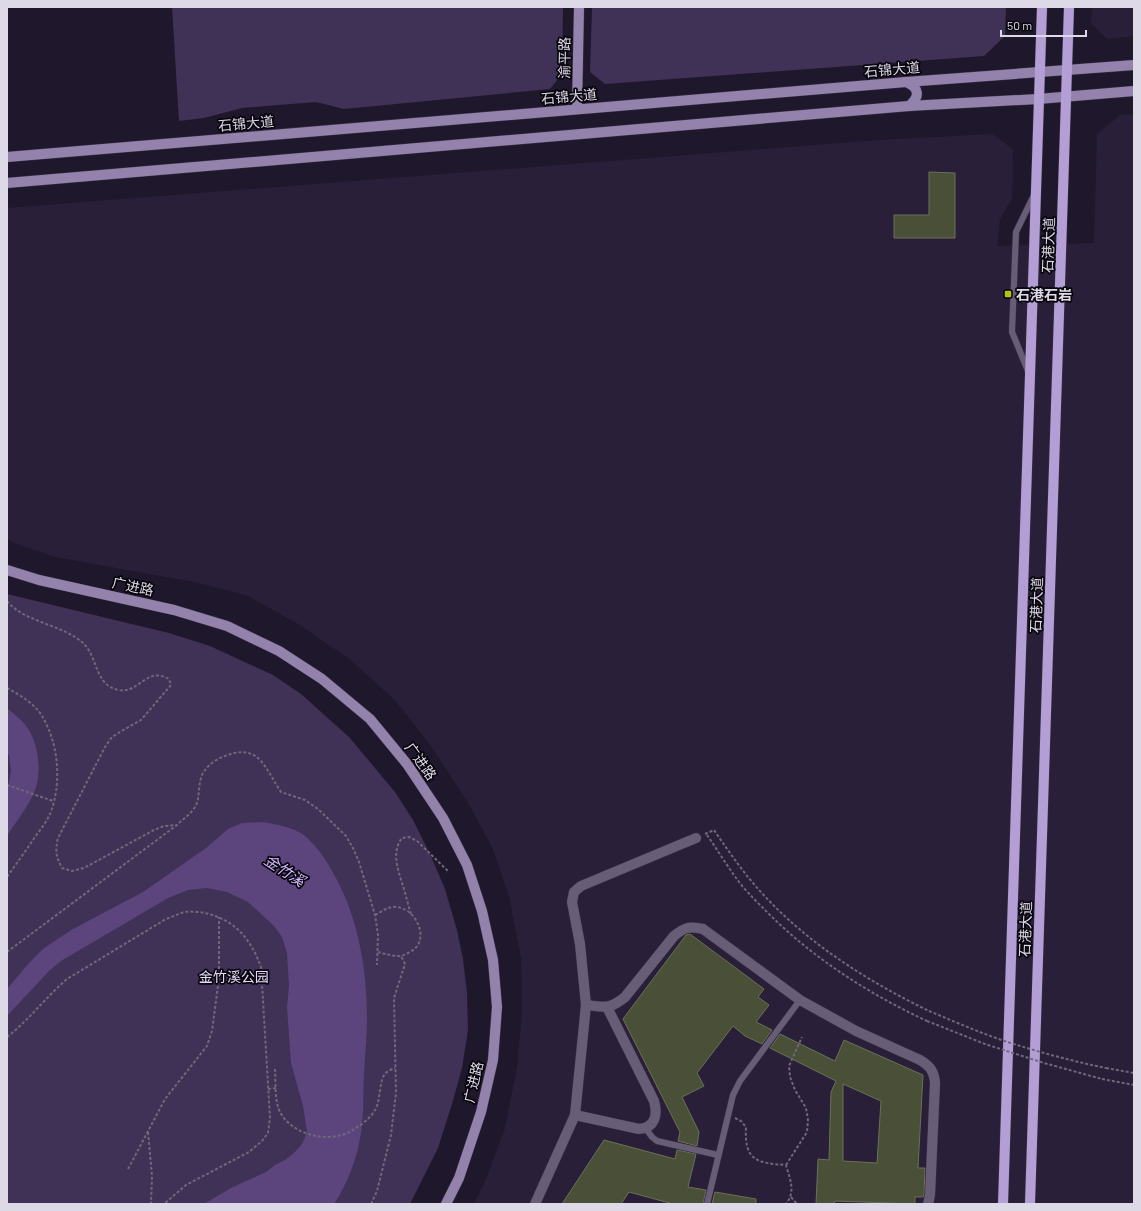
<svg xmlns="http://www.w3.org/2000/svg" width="1141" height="1211" font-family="Barlow,'Noto Sans SC',sans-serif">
	<rect width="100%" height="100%" fill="#1f172b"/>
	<g fill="#291f39">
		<polygon points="1092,7 1134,7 1134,36 1107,39 1091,23"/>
		<polygon points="1134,114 1134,1204 474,1204 486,1179 505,1128 517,1067 522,1013 521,958 509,896 492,847 467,801 431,746 394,699 348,658 298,624 248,596 199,583 55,557 14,543 7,539 7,208 879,140 992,134 1013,149 1012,199 1000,219 997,246 1094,243 1097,134 1120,115"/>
	</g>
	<g fill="#403157">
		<polygon points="172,7 563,7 562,74 550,89 344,109 316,102 242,108 204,118 179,121"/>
		<polygon points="592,7 1006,7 1005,36 984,56 605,84 590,72"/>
		<polygon points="7,594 169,633 210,646 273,675 301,694 349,737 395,792 413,820 430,854 445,889 457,930 463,959 467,993 468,1030 462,1068 452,1104 438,1148 410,1204 7,1204"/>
	</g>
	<g fill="#5c447d">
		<path d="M7,708C15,715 25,722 30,732C40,750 42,779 32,797C25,811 15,823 7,836V793L11,771L9,755L7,752Z"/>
		<path d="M262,822C275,824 294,827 305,836C319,848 328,863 337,880C359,922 367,971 367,1018C367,1036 365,1055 364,1073C363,1093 364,1114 361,1133C357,1158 348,1183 334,1204H204L231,1188L266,1172L275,1165L285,1160L294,1153L302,1144L307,1132L303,1106L291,1063L287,1007L289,985L287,953L282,937L274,926L248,902L227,892L207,888L188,890L168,898L61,961L49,971L7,1016V989L28,964L43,949L56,940L73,929L143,892L206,848L228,829L242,823Z"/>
	</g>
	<g fill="#4a4f37" stroke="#6b7157" fill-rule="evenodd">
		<polygon points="929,172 955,173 955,238 894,238 894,215 929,215"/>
		<polygon points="690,934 764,989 758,997 769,1005 756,1022 772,1030 762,1044 745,1036 733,1026 697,1073 704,1086 682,1097 699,1132 697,1146 678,1141 680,1132 623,1019 686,935"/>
		<path d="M780,1034L835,1061L844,1040L923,1075L918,1168H925L924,1194L923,1197H915V1204L835,1201L834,1204H816L818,1159L829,1160L831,1092L836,1081L770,1048ZM843,1084L881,1101L877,1163L843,1161Z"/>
		<polygon points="604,1140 675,1159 677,1150 696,1154 688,1187 706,1190 703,1204 673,1204 629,1192 621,1204 562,1204"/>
		<polygon points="715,1192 756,1199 756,1204 712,1204"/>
	</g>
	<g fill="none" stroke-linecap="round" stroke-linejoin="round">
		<defs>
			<g id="lane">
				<polyline points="1028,371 1012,332 1016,232 1034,195"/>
				<polyline points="646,1129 652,1137 657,1141 718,1155"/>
				<polyline points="707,1204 733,1095 740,1081 800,1000"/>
			</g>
			<g id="street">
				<path d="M586,1005C605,1007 609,1010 625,997L674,936C685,927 689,926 703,929L800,1000L856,1031L920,1060C930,1066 934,1071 935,1083L930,1195L928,1204"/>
				<path d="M575,1115L639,1129C655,1128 658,1115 654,1101L607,1007"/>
				<polyline points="535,1204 575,1115 586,1005 580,944 572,902 574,892 581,886 696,838"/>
			</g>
			<g id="secondary">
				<path d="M906,82C920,88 920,97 909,106"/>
				<polyline points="577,109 579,7"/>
				<polyline points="7,157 906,82 1134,65"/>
				<polyline points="7,183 909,106 1038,99 1134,91"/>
				<polyline points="7,570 39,580 174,610 227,626 279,651 322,679 370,719 407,764 443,818 467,865 482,911 493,960 497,1007 493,1060 481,1112 459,1178 446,1204"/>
			</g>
			<g id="primary">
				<polyline points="1003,1204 1042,7"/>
				<polyline points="1030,1204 1069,7"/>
			</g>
		</defs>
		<use href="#lane" stroke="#3a3245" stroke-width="7"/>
		<use href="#street" stroke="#3a3245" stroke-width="11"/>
		<use href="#secondary" stroke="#3a3245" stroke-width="11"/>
		<use href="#primary" stroke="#3a3245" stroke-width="11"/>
		<g stroke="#6f6879" stroke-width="2" stroke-dasharray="3 2" stroke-linecap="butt">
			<path d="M7,601C23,622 65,625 84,644C98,658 95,686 119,690C139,694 146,666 169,679L171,685L141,720L120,732L112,737L105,747L58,838C55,851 56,857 62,868L72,871L84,868L154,830L164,826L177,825"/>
			<path d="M7,688C20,695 35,704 42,716C59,744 62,784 50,814C46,823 39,831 33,840C25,852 16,864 7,877"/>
			<polyline points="7,785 53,801"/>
			<path d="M705,834L714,830C725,846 736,862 748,877C796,936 861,978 929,1011"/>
			<path d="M707,835C719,852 730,871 743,887C750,895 757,902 764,909C811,957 867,993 927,1021"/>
			<path d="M411,914C408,905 406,895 403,886C398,870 391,852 402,838L409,837L417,841L449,872"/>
			<path d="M375,915C381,912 386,908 392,907C415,904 434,942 408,953C405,955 402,956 399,956C392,956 385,954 378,952"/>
			<path d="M7,952L177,825C185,817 196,811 198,799C199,791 199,783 202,775C206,766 216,759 225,756C260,742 265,769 281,792L305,800L318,809L346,836L353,848L359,862L375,915L378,935L377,965"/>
			<path d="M7,1037C29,1020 46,997 67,979L166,919C172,917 178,914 184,912C192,911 201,912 209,914C237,922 251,940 261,967L270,1118L268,1133L262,1141L249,1152L186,1185L164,1204"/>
			<polyline points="1106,1068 1134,1073"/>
			<path d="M275,1069C276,1083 274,1099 280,1112C292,1135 329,1144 351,1131C361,1125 372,1118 377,1106C380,1098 380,1079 385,1074C387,1071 392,1069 395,1068"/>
			<polyline points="1102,1079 1134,1085"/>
			<polyline points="268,1089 276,1088"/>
			<path d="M735,1118L741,1121L746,1127C744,1161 757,1163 786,1165C790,1180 796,1191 786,1204"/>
			<polyline points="148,1132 152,1176 151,1204"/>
			<polyline points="786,1165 807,1132 808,1120 806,1108 795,1090 790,1077 789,1066 802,1037"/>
			<polyline points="128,1169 165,1099 207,1046 212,1031 219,978 219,917"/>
			<polyline points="791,1197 797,1204"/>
			<polyline points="371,1204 377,1191 391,1135 396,1093 394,998 405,964 401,956"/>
		</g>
		<use href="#lane" stroke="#675d77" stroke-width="6"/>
		<use href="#street" stroke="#675d77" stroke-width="10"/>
		<use href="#secondary" stroke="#9282ac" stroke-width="10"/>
		<use href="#primary" stroke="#b39fd5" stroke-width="10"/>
		<g stroke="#6f6879" stroke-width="2" stroke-dasharray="3 2" stroke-linecap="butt">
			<path d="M929,1011C958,1023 987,1036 1017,1045C1046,1054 1076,1062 1106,1068"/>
			<polyline points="927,1021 985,1044 1044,1063 1102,1079"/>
		</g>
	</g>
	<rect fill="#adc60d" stroke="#08050d" stroke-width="1.5" x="1004" y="290" width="8" height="8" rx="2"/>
	<g text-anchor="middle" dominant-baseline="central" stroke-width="3.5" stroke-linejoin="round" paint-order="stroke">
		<g font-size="14" fill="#ded9e7" stroke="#08050d">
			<text transform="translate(564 58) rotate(-89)">渝平路</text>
			<text transform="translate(892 69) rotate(-5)">石锦大道</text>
			<text transform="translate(569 96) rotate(-5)">石锦大道</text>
			<text transform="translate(246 123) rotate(-5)">石锦大道</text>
			<text transform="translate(1048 245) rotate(-88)">石港大道</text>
			<text transform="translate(133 586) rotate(12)">广进路</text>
			<text transform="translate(1036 605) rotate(-88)">石港大道</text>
			<text transform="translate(421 761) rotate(54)">广进路</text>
			<text transform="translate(1025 929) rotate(-88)">石港大道</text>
			<text transform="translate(473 1082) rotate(-77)">广进路</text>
		</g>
		<g font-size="14" font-weight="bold" fill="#ded9e7" stroke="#08050d" text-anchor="start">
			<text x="1016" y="294">石港石岩</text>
		</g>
		<g font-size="14" fill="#e5d8fb" stroke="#08050d">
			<text x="234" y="976">金竹溪公园</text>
		</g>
		<g font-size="15" font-style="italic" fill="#d2b8fd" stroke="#08050d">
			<text transform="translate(285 870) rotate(33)">金竹溪</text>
		</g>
	</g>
	<rect width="1141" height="1211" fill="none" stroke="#ded9e7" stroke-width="16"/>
	<path d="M1001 30v6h85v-6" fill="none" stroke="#ded9e7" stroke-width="2"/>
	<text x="1007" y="30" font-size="12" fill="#ded9e7" stroke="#08050d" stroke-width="3" paint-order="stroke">50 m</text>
</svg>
